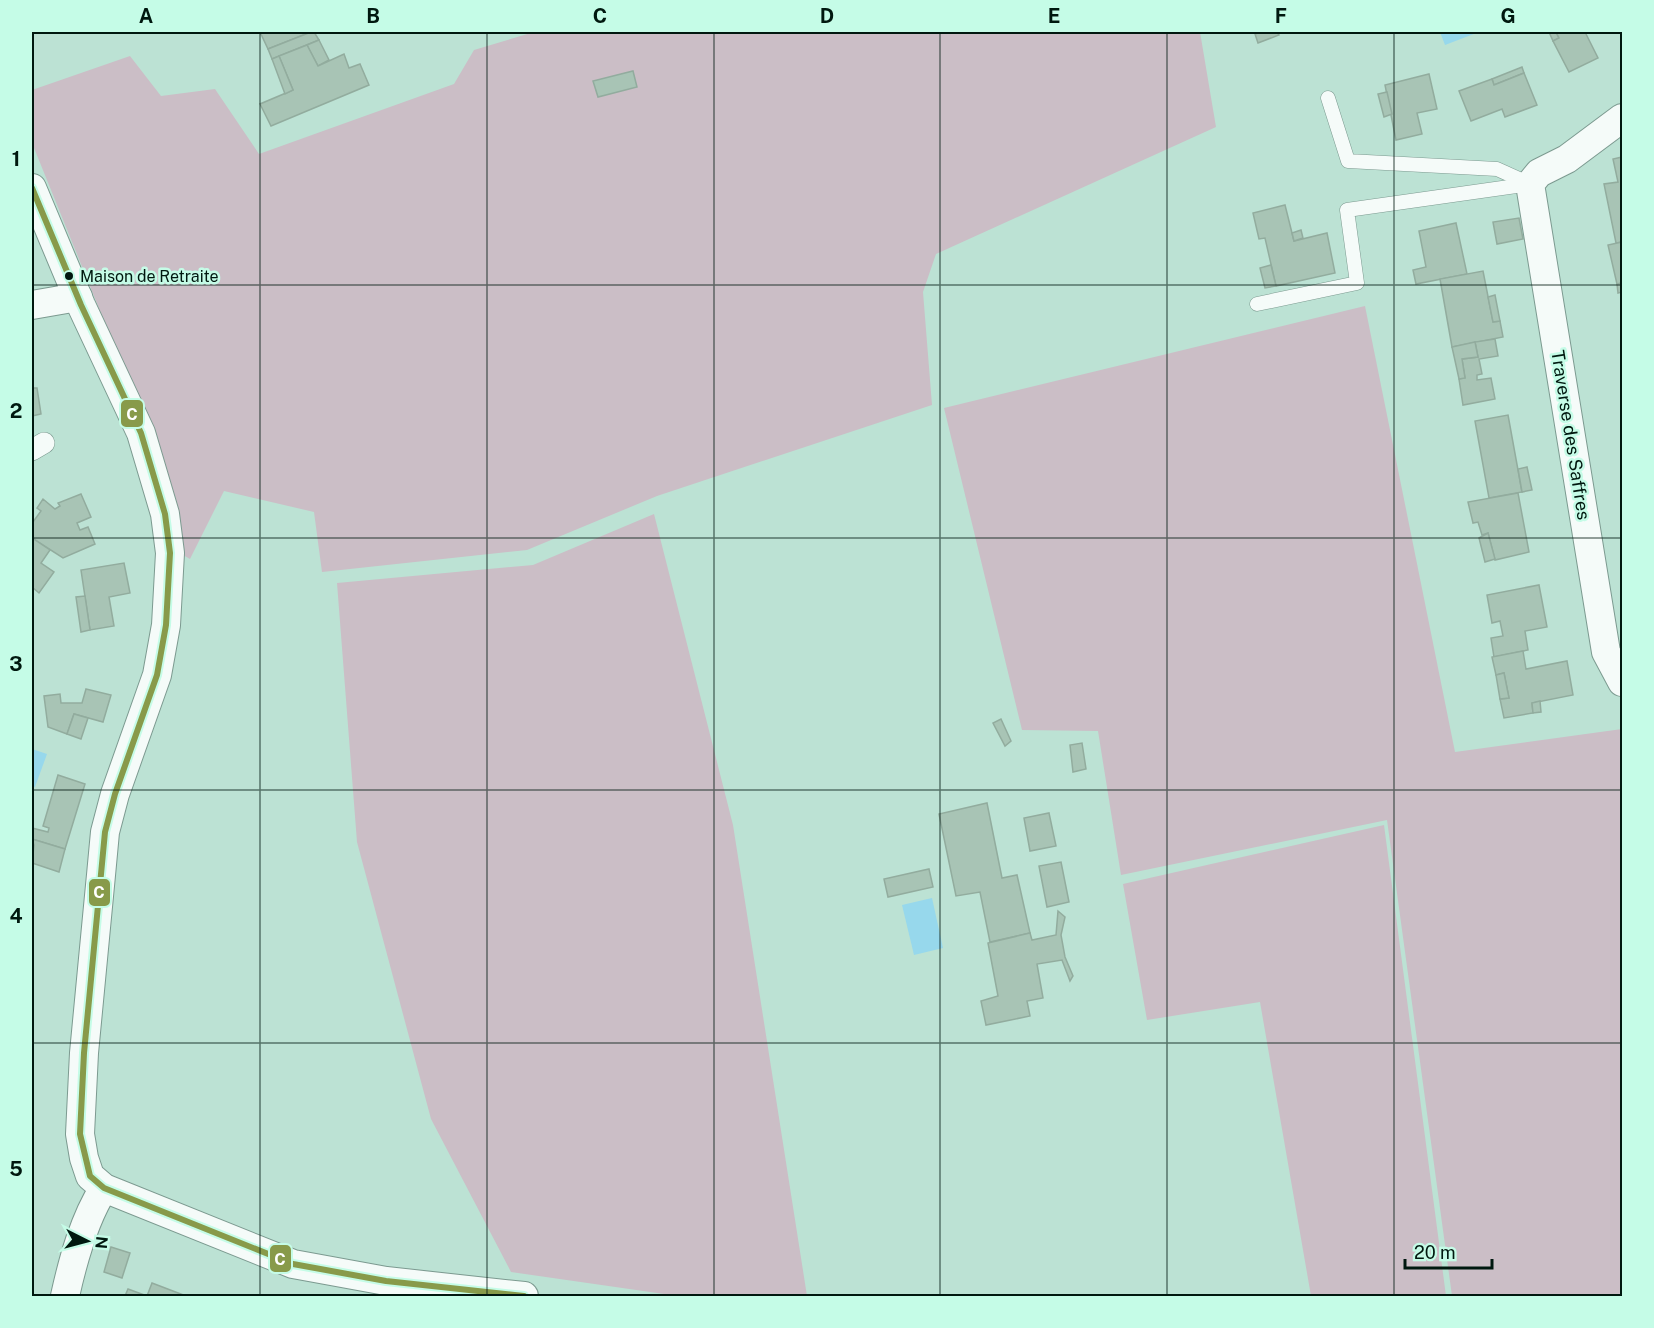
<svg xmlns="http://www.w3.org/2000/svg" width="1654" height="1328" font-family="'Public Sans',sans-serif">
	<rect width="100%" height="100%" fill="#bce2d4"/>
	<g fill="#cbbec6">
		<polygon points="534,32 1200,32 1216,127 936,254 923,292 932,405 657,496 527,550 322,572 314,512 224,491 190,559 183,555 176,499 32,143 32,90 130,56 161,96 215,89 259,154 454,84 474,50"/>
		<polygon points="1365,306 1455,752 1622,729 1622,1296 1452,1296 1387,820 1121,875 1098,731 1022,730 944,408"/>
		<polygon points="654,514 733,825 807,1296 678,1296 511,1272 431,1119 357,842 337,583 533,565"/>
		<polygon points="1384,825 1446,1296 1311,1296 1260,1002 1147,1020 1123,884"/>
	</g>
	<g fill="#97d8ec">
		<polygon points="1440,32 1479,32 1445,45"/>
		<polygon points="32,749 47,754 35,787 32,786"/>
		<polygon points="932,898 943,948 914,955 902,905"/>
	</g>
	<g fill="#a8c4b5" stroke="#92ac9e" stroke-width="1.5">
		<polygon points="260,32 311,32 268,49"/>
		<polygon points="311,32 314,32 319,40 272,59 268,49"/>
		<polygon points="1261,32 1277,32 1279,35 1258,43 1255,34"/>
		<polygon points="1549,32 1556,32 1559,38 1553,41"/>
		<polygon points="1556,32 1585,32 1598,58 1569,72 1553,41 1559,38"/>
		<polygon points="319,40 329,60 318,66 307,45"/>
		<polygon points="307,45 318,66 344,54 349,68 360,64 369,85 271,126 260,104 293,90 279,56"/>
		<polygon points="279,56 293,90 285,94 272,59"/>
		<polygon points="1522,67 1524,73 1494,85 1492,79"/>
		<polygon points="633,71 637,87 598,97 593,81"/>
		<polygon points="1524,73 1537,105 1505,117 1502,109 1471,121 1459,91 1492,79 1494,85"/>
		<polygon points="1429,74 1437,109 1417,113 1422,134 1396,140 1385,85"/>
		<polygon points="1387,92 1392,114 1384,117 1378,94"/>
		<polygon points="1622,157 1622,242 1616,243 1604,184 1618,182 1613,159"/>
		<polygon points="1285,205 1294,241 1327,233 1335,273 1276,286 1265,238 1259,239 1253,213"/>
		<polygon points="1519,218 1523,239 1497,244 1493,222"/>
		<polygon points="1456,223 1467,274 1416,284 1413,270 1426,267 1419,231"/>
		<polygon points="1301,230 1303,238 1294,241 1292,233"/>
		<polygon points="1622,242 1622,283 1617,284 1608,245"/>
		<polygon points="1271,265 1276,286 1265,288 1260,268"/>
		<polygon points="1483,271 1493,322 1500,321 1503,337 1452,347 1440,279"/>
		<polygon points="1622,283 1622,292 1618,293 1617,284"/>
		<polygon points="1495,295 1500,321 1493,322 1488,297"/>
		<polygon points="1495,339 1498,356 1479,359 1482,374 1477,375 1477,380 1491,378 1495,399 1463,405 1459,379 1465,378 1462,359 1478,357 1475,342"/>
		<polygon points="1475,342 1478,357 1462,359 1465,378 1459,379 1452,347"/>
		<polygon points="32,388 37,388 41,414 32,416"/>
		<polygon points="1508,415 1522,492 1489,498 1475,421"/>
		<polygon points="1527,467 1532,490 1522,492 1518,469"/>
		<polygon points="1518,493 1529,552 1495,560 1488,533 1482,535 1478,522 1473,523 1468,502"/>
		<polygon points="81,494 91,517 77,523 80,530 88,527 95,544 63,558 32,538 32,521 33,522 41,511 37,508 43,499 55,509 60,506 58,503"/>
		<polygon points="1488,533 1495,559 1485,562 1479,538"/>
		<polygon points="32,538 50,550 41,563 54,572 39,593 32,587"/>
		<polygon points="124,563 130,593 109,597 114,626 90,630 81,570"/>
		<polygon points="1539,585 1547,627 1525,631 1528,650 1494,657 1491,638 1503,636 1500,621 1492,623 1487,595"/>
		<polygon points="85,596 90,630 81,632 76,597"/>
		<polygon points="1523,651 1526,669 1567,661 1573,695 1532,703 1533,713 1504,718 1500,699 1509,698 1504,673 1496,675 1492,657"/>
		<polygon points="1504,673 1509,698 1500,699 1496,675"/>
		<polygon points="86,689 111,695 103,722 74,714 67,734 48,727 44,696 60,694 61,703 82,703"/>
		<polygon points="1540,701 1541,712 1533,713 1532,703"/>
		<polygon points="74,714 88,718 81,739 67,734"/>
		<polygon points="1001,719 1011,741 1005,746 993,723"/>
		<polygon points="1082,743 1086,769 1073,772 1070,745"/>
		<polygon points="58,775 85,784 65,849 32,839 32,828 48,832 49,828 43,826"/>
		<polygon points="987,803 1002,878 1017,875 1030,933 990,942 980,892 956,896 939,814"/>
		<polygon points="1049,813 1056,846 1030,851 1024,818"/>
		<polygon points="32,839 65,849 59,872 32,863 34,845"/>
		<polygon points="1061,862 1069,902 1047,907 1039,866"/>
		<polygon points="929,869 933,887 888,897 884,879"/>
		<polygon points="1058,911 1065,917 1061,935 1065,957 1073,976 1070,981 1062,960 1037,964 1043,998 1027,1001 1030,1016 986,1025 981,1001 998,996 988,943 1030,933 1032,940 1056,935"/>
		<polygon points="111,1247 130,1253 122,1278 104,1272"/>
		<polygon points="152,1283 186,1296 125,1296 128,1289 147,1296"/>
	</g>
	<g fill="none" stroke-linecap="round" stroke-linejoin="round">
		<defs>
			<g id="service">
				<polyline points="1328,98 1348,161 1497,169 1530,184"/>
				<polyline points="1257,304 1357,283 1347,210 1530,184"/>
			</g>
			<polyline id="pedestrian" points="32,450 44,443"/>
			<g id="minor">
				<polyline points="1622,118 1567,159 1539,173 1530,184 1606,652 1622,682"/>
				<polyline points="32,188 81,305 141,433 165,514 170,553 166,625 157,675 115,794 105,832 101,875 84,1053 80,1134 84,1158 90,1176 104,1188 293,1264 386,1281 524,1296"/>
				<polyline points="32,305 78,297"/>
				<path d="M65,1296C73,1260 84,1219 104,1188"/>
			</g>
		</defs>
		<use href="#service" stroke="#7c9a90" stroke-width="15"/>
		<use href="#pedestrian" stroke="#7c9a90" stroke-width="22"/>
		<use href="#minor" stroke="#7c9a90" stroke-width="30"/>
		<use href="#service" stroke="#f5fbf9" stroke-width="14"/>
		<use href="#pedestrian" stroke="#f5fbf9" stroke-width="21"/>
		<use href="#minor" stroke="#f5fbf9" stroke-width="28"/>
		<defs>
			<polyline id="bus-1" points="32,188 81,305 141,433 165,514 170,553 166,625 157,675 115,794 105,832 84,1053 80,1134 90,1176 104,1188 293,1264 386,1281 524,1296"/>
		</defs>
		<use href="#bus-1" stroke="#c5fce7" stroke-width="10"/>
		<use href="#bus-1" stroke="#889a4a" stroke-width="6"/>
	</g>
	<path fill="none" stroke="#00180f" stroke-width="1.5" stroke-opacity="0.55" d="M260,32V1296M487,32V1296M714,32V1296M940,32V1296M1167,32V1296M1394,32V1296M32,285H1622M32,538H1622M32,790H1622M32,1043H1622"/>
	<circle fill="#00180f" stroke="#c5fce7" stroke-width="2" cx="69" cy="276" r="5"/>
	<g text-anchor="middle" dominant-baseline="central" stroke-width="5" stroke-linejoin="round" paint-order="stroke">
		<g font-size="16" fill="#00180f" stroke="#c5fce7" text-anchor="start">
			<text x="80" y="276">Maison de Retraite</text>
		</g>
		<g font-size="18" fill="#00180f" stroke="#c5fce7">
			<text transform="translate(1571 435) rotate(81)">Traverse des Saffres</text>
		</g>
	</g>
	<g stroke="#c5fce7" stroke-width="2">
		<rect x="120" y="399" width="24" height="29" rx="6" fill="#889a4a"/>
		<rect x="88" y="878" width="23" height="29" rx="6" fill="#889a4a"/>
		<rect x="269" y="1244" width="23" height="29" rx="6" fill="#889a4a"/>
	</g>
	<g font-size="16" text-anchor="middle" font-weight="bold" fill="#fff">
		<text x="132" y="420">C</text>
		<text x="99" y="898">C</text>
		<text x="280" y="1265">C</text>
	</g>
	<rect width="1654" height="1328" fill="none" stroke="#c5fce7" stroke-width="66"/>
	<g transform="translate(87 1241) rotate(96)" stroke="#c5fce7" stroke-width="4.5" paint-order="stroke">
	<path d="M0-4.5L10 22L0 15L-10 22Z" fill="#00180f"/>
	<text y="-9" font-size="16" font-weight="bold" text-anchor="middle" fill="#00180f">N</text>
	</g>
	<path d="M1405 1259v9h87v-9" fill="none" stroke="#00180f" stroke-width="3"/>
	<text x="1414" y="1259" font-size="18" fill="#00180f" stroke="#c5fce7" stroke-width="4.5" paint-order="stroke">20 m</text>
	<rect x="33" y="33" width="1588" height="1262" fill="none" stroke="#00180f" stroke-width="2"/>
	<g font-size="20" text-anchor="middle" font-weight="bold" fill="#00180f">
		<text x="146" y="23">A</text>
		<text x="373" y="23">B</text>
		<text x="600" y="23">C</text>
		<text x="827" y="23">D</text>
		<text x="1054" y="23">E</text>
		<text x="1281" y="23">F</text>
		<text x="1508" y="23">G</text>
		<text x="16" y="166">1</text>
		<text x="16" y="418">2</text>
		<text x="16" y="671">3</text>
		<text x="16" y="923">4</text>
		<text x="16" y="1176">5</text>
	</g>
</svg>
